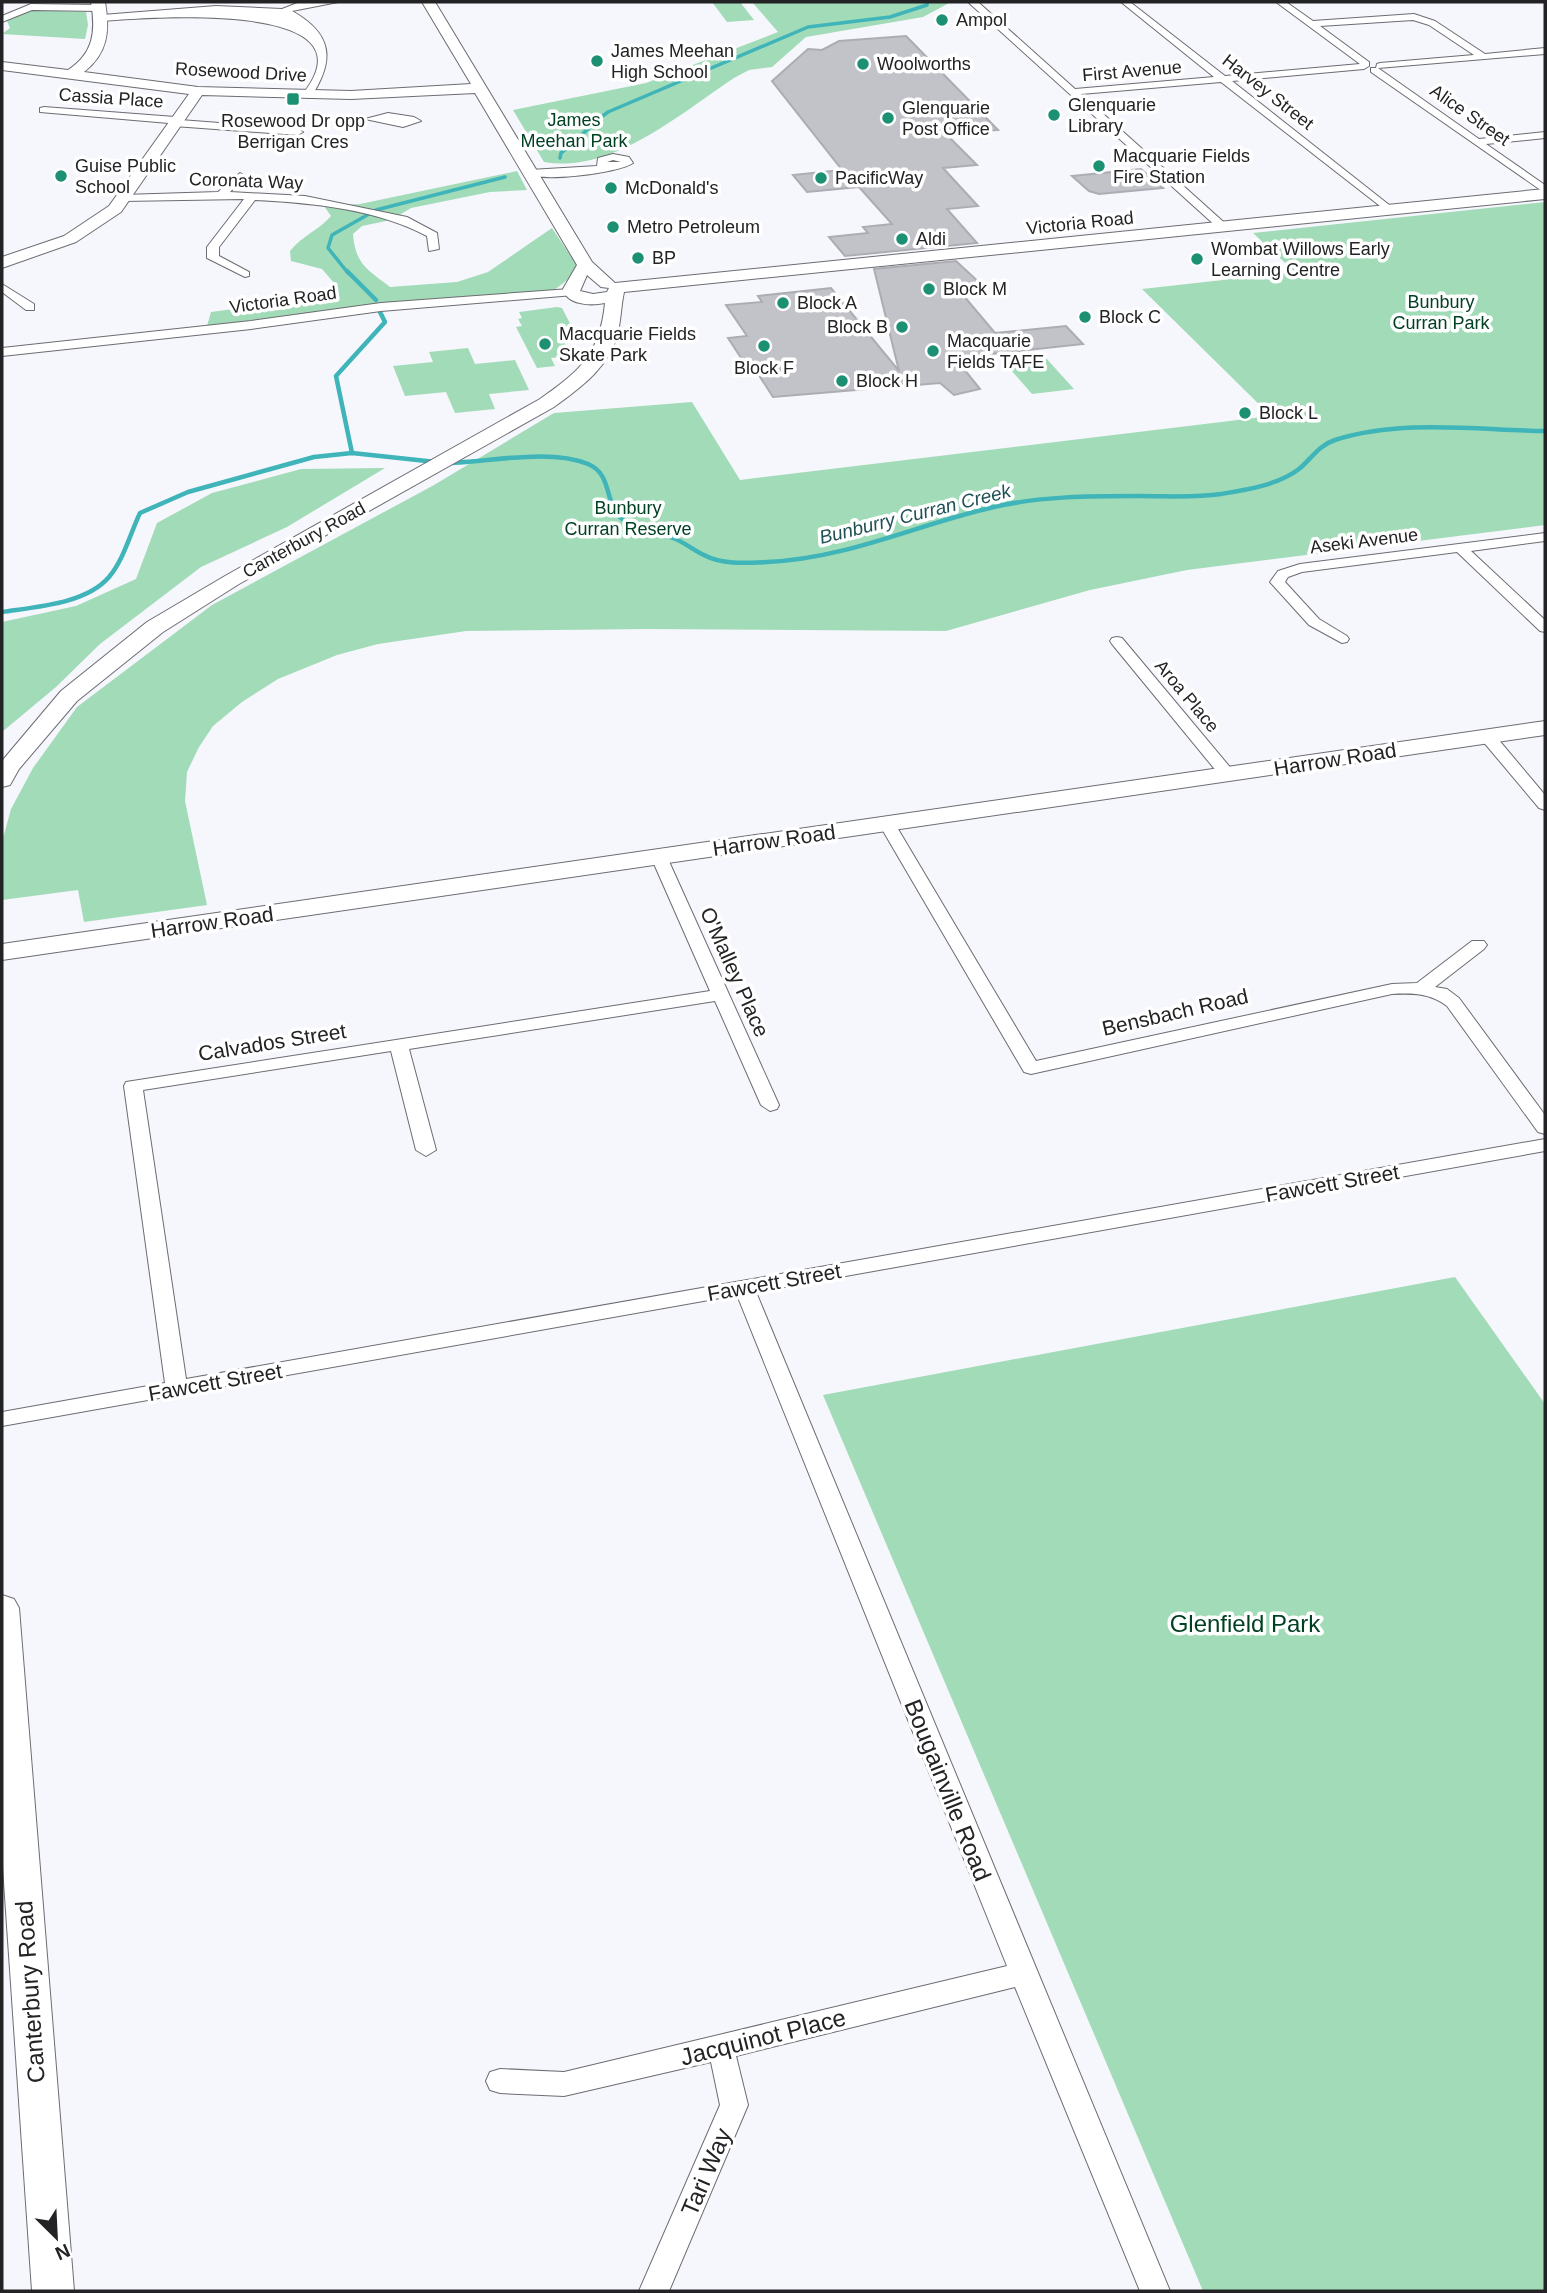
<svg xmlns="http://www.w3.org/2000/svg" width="1547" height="2293" font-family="Helvetica,sans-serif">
	<rect width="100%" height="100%" fill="#f6f6fd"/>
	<g fill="#a2dbb7">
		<polygon points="712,2 740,2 754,20 727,22"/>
		<path d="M752,2H951L923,17L806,37L772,67L749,70L734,78C681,113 612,174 544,162L513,110L646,83L778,32Z"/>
		<polygon points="30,10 86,12 88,25 85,39 2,34 10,28 7,21"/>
		<path d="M517,171L527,190L490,192L411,208L391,220L362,226L353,234C355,264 368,270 390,287L457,282L488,272L552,228L580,270L553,291L394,302L207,326L211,312L333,296L335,284L322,269L291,261L290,251C304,234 318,231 331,216L324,206L360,204Z"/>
		<polygon points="1545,202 1545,525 1187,570 1090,590 946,631 647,629 466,631 378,644 337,655 278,679 242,702 213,726 199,747 187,772 185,801 207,905 84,922 78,890 2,900 2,842 11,809 33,768 77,707 212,605 434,485 554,413 692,402 740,480 1271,416 1142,289 1295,272 1253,233"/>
		<polygon points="557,307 562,308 575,333 561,334 572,356 551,358 555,366 537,368 516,327 522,326 518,319 522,318 519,312"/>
		<polygon points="468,348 475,364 515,360 529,390 489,394 495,409 455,413 446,392 405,396 393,366 433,362 429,352"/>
		<polygon points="1045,357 1074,389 1032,394 1004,362"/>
		<polygon points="385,468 287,527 201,567 100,644 56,687 2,732 2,622 76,606 136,579 157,523 212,493 301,469"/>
		<polygon points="1455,1277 1545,1404 1545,2291 1203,2291 823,1395"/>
	</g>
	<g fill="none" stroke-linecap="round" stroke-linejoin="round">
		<g stroke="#3fb4b9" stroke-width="3.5">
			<path d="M560,158L561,153C578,140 591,124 608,112L808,27L890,17L927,5V2"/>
			<polyline points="348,273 328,248 332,235 376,210 505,177"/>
		</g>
		<g stroke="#3fb4b9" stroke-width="4.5">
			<polyline points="347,271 376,300"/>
			<polyline points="352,453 336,376 385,322 380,312"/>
			<path d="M448,463C489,462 550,448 588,464C612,474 604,500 620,517C634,532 655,531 673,538C684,542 693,550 704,555C722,565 747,563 767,562C846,559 918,524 994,507C1042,496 1091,496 1139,496C1167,496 1194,498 1221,494C1246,490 1278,485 1299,469C1311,459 1319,445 1335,440C1401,419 1477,430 1545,431"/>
			<path d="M2,612C35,607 86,604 109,577C124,559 130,534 140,513L188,492L314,457L352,453L436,462"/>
		</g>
	</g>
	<g fill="#c2c2c9" stroke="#acacb3" stroke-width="2">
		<polygon points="906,36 998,130 946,134 977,165 943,168 978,206 947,209 977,243 845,256 829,237 868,233 863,227 892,224 859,187 807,192 793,175 842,170 772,81 808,49 822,50 839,41"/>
		<polygon points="1141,169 1163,188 1099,194 1089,191 1072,176"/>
		<polygon points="956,261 982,285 976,286 982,293 963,295 995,333 1066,326 1083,344 955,358 980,389 954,395 940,383 773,397 751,363 745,364 728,338 747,336 726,305 762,302 758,296 831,288 899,371 874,269"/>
	</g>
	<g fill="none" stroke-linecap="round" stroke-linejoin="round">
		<defs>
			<g id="street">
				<path d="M300,2H338L292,11C333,34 335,60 311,97L307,98L302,95C379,0 154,17 102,21L97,18L102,15L216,6L282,9Z"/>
				<polygon points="968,2 978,2 1075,89 1214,77 1121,2 1130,2 1225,76 1360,64 1276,2 1286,2 1313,21 1414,14 1435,21 1485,54 1545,48 1545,54 1378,68 1479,139 1545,132 1545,138 1486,144 1545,185 1545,193 1371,72 1371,68 1376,68 1377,64 1380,63 1474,55 1429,25 1413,20 1320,26 1369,62 1369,66 1364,69 1232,81 1393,208 1394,210 1389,213 1221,82 1081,94 1228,226 1218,228"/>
				<polygon points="31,4 99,5 104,8 99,11 32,10 2,22 2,16"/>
				<polygon points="44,107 175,117 180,120 298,129 303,132 298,135 174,126 169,123 40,112 40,108"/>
				<polygon points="388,113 414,117 421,121 403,127 365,119"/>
				<path d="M613,154L629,157L633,163C619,173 539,183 525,173L530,170L597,166L598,158ZM613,160L621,162H607Z"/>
				<path d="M240,173L245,176L230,192L305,196L407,217L437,233L439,249L429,251L427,236C376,209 313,203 255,200L219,247V256L249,272V276L245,277L207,258V247L244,199L123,201L118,198L123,195L218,192Z"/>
				<polygon points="2,284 34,304 34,310 26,310 2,292"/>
				<polygon points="570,289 574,291 574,295 381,311 251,329 2,356 2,348 251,321 381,303"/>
				<polygon points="1545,533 1545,541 1471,551 1545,620 1545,632 1540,631 1457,552 1302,572 1288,577 1285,582 1319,619 1347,636 1349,639 1347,642 1342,643 1309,625 1270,582 1278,571 1300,564"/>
				<polygon points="1117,637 1122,638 1234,772 1236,775 1234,778 1222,778 1112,644 1110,641 1112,638"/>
				<polygon points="1487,731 1493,733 1545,795 1545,810 1539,808 1481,739 1479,736 1481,733"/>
				<path d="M887,819L895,824L1036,1061L1392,984L1417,983L1472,941H1484L1487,945L1484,949L1435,987L1447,989L1459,998L1545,1115V1134L1538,1132L1447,1006C1430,993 1412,993 1392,994L1031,1074L1024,1072L879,824Z"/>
				<polygon points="659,852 667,857 779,1105 777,1109 770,1111 761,1105 715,1001 409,1049 436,1150 426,1156 416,1150 391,1051 143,1090 186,1379 1545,1139 1545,1151 756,1292 1170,2291 1140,2291 1015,1987 736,2056 748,2105 669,2291 639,2291 720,2105 711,2062 564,2096 500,2093 490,2090 486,2081 490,2072 500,2069 564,2072 1007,1966 737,1295 2,1426 2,1412 165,1383 124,1086 126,1082 710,991 651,857"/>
			</g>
			<g id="secondary">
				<path d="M91,2H105C110,31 108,53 84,72L198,87L351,91L471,84L422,2H435L592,262L615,283L1545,189V199L624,292C621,305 621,319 618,332C610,367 581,387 554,407L239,584L163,632L77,701L19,769L10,785L2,787V761L61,691L147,622L225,576L540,399C580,371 600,354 605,303C590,306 567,305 563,289L577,265L475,93L351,99L202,95L121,212L76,242L2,268V257L64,236L109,206L189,94L2,70V62L68,70C94,53 96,31 91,2ZM587,275L601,287L609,288L607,292L593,294L580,291Z"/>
				<polygon points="1545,721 1545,735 2,960 2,944"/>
				<polygon points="2,1595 14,1599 19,1608 74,2291 32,2291 2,1853"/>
			</g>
		</defs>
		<use href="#street" stroke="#6c6c73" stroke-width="2"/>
		<use href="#secondary" stroke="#6c6c73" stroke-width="2"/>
		<use href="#street" fill="#fff" fill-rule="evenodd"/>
		<use href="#secondary" fill="#fff" fill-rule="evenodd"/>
	</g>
	<g fill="#1c9072" stroke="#fff" stroke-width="2.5">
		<circle cx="942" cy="20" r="7"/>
		<circle cx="597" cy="61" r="7"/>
		<circle cx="863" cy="64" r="7"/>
		<rect x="286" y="92" width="14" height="14" rx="3.5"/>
		<circle cx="1054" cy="115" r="7"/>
		<circle cx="888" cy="118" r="7"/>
		<circle cx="1099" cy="166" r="7"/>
		<circle cx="61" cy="176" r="7"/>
		<circle cx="821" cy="178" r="7"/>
		<circle cx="611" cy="188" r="7"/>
		<circle cx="613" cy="227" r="7"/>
		<circle cx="902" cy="239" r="7"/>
		<circle cx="638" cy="258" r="7"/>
		<circle cx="1197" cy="259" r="7"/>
		<circle cx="929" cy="289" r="7"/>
		<circle cx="783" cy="303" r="7"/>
		<circle cx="1085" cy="317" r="7"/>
		<circle cx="902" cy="327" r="7"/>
		<circle cx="545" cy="344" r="7"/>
		<circle cx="764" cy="346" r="7"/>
		<circle cx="933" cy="351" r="7"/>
		<circle cx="842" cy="381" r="7"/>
		<circle cx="1245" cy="413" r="7"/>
	</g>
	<g text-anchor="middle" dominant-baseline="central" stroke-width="7" stroke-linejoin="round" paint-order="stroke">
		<g font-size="18" fill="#232326" stroke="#fff" text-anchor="start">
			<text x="956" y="20">Ampol</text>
			<text x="611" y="51">James Meehan<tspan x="611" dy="21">High School</tspan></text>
			<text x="877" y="64">Woolworths</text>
			<text x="1068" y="105">Glenquarie<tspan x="1068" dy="21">Library</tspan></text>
			<text x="902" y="108">Glenquarie<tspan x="902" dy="21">Post Office</tspan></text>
			<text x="293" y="121" text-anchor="middle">Rosewood Dr opp<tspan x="293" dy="21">Berrigan Cres</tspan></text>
			<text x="1113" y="156">Macquarie Fields<tspan x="1113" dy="21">Fire Station</tspan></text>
			<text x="75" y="166">Guise Public<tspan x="75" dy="21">School</tspan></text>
			<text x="835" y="178">PacificWay</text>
			<text x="625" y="188">McDonald's</text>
			<text x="627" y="227">Metro Petroleum</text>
			<text x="916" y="239">Aldi</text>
			<text x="1211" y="249">Wombat Willows Early<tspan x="1211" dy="21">Learning Centre</tspan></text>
			<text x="652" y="258">BP</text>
			<text x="943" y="289">Block M</text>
			<text x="797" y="303">Block A</text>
			<text x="1099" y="317">Block C</text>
			<text x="888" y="327" text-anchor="end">Block B</text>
			<text x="559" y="334">Macquarie Fields<tspan x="559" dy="21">Skate Park</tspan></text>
			<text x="947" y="341">Macquarie<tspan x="947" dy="21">Fields TAFE</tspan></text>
			<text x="764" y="368" text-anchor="middle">Block F</text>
			<text x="856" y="381">Block H</text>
			<text x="1259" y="413">Block L</text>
		</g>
		<g font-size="18" fill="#232326" stroke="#fff">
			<text transform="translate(1132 71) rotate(-5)">First Avenue</text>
			<text transform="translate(241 72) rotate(3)">Rosewood Drive</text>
			<text transform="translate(1268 92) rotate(38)">Harvey Street</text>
			<text transform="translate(111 98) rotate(4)">Cassia Place</text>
			<text transform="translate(1470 115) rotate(35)">Alice Street</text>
			<text transform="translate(246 181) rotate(2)">Coronata Way</text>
			<text transform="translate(1080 223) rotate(-6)">Victoria Road</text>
			<text transform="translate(283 300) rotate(-8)">Victoria Road</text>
			<text transform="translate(304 540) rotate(-29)">Canterbury Road</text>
			<text transform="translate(1364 541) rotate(-7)">Aseki Avenue</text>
			<text transform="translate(1187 696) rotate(50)">Aroa Place</text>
		</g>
		<g font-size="18" fill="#004123" stroke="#fff">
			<text x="574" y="120">James<tspan x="574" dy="21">Meehan Park</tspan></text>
			<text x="1441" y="302">Bunbury<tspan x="1441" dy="21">Curran Park</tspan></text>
			<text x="628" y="508">Bunbury<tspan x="628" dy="21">Curran Reserve</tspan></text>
		</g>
		<g font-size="19" font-style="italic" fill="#205154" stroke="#fff">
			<text transform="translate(915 514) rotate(-14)">Bunburry Curran Creek</text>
		</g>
		<g font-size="21" fill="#232326" stroke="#fff">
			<text transform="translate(1335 759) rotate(-9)">Harrow Road</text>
			<text transform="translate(774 840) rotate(-8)">Harrow Road</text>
			<text transform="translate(212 922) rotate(-8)">Harrow Road</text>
			<text transform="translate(735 972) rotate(66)">O'Malley Place</text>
			<text transform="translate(1175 1012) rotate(-13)">Bensbach Road</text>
			<text transform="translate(272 1042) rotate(-9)">Calvados Street</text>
			<text transform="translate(1332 1183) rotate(-10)">Fawcett Street</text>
			<text transform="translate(774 1282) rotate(-10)">Fawcett Street</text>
			<text transform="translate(215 1382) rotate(-10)">Fawcett Street</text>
		</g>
		<g font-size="24" fill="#004123" stroke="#fff">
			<text x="1245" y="1623">Glenfield Park</text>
		</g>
		<g font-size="24" fill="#232326" stroke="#fff">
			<text transform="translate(948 1790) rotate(68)">Bougainville Road</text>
			<text transform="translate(30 1992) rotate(-94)">Canterbury Road</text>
			<text transform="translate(763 2037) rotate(-14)">Jacquinot Place</text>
			<text transform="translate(706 2172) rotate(-67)">Tari Way</text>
		</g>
	</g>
	<rect width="1547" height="2293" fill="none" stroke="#232326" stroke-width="7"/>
	<g transform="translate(56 2237) rotate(156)" stroke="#ffffff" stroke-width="5" paint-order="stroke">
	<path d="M0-5L12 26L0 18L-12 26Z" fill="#232326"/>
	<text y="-10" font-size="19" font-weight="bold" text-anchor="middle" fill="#232326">N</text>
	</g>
</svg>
